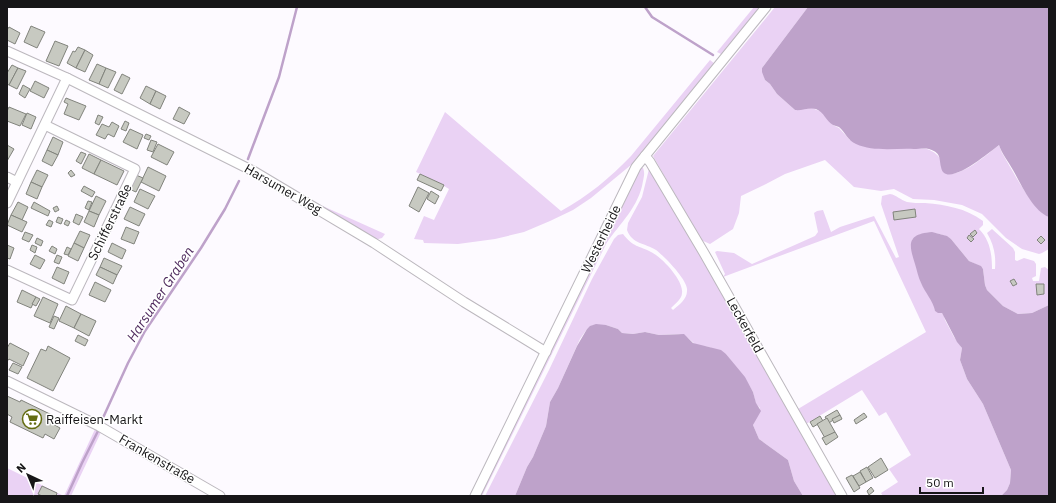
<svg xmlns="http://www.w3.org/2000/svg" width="1056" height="503" font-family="'IBM Plex Sans',sans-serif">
	<rect width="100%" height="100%" fill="#fdfaff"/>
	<g fill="#ead2f4">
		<polygon points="754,7 762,7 723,55 717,52"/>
		<path d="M775,7H808L762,68L765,80L770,84L777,94L795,110L812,108L822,112L833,125L839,128L850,140L927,149C942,155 940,160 947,174C965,175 986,155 999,145L1002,153C1012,169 1032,210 1049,217V249L1042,253L1039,254L1022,249L1006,238L982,214L962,205L934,200L913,199L894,189L881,191L854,187L825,160L785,174L766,184L741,196L739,213L733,229L710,244L701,240L653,156Z"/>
		<path d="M710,60L715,64L637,160L591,198L573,210L550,221L524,232L495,239L458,244L424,243L423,240L414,239L424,216L434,220L449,189L444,186V185L416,172L445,112L561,211C588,196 610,178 631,156Z"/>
		<path d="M641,168H643C645,173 644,176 643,181C639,207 620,223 606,244L482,496H478Z"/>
		<path d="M649,169L720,289L840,496H803L794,481L788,460L759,439L753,425L760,408L756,404L753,392L746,380L726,354L709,347L696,345L688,338L679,334L659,335L645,332L633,334L622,333L618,329L606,325H593L587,329L580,339L558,388L550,402L546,426L533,457L527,467L515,496H485L549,370L592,279L614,239L618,235L623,234C634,248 638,245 651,252C662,257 684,281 682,293C682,299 675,304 671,308L673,310C679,305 687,299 687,291C689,281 664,256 656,250C645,243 632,244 627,230L628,223L642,197Z"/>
		<polygon points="296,194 385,234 382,238 375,240"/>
		<path d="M890,194C897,195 900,200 907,202C912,203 919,203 925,203C947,205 965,208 983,221V225L979,229C990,240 992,254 992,269H995C996,255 994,245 987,233L992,229L1013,248L1015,252V260L1017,261L1024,258L1034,261L1036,264V276L1032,278L1033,281H1039L1041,268L1045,267L1049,270V305L1032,313L1018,314L1003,306L987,290L985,285L983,269L980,266L969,261L951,239C939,231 922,230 912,240L921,283L934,304L935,311L942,313L944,316L945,320L954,337L962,348L960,360L967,379L983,404L1011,470L1010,483L1007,490L1001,496H883L881,493L898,482L889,469L911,455L886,412L879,416L862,390L806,424L798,409L926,332L874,221L723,277L725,274L715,252L717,251L734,253L752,264L815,236L818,232L814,213L817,211L823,210L831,232L840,227L874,216L896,258L899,257L881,204L882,196Z"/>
		<polygon points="96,427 102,430 71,496 7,496 7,468 64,496"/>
	</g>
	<g fill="#bea2ca">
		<path d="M808,7H1049V217C1033,211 1021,184 1013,170C1008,161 1002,154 999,145C992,150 945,191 941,167C939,157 941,153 929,149C924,148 918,149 914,149C896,148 873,152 856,144C848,141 845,132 839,127C837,126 835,126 833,125C826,121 824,112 816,109C809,107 802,111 795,110L777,94L770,84L765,80L762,72V68Z"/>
		<path d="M932,232L947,236L951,239L969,261L981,266L983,269L985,285L987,290L1003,306L1018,314L1032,313L1049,305V496H1001L1007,490L1010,483L1011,470L983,404L967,379L960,360L962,348L957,342L942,313H938L935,311C933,300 925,293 921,283C918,277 917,270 915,264C909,245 906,234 932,232Z"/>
		<polygon points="596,324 606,325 618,329 622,333 633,334 645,332 659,335 684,334 693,343 721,350 726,354 745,377 753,392 756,403 761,411 753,425 759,439 788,460 794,481 803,496 515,496 527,467 533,457 546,426 550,402 558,388 577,346 587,329 590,326"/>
	</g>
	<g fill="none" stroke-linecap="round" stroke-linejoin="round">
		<g stroke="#bea2ca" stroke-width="2.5">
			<polyline points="645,7 652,17 713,55"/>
			<polyline points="248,159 279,77 297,7"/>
			<polyline points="102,420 128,363 145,331 201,248 225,209 239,181"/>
			<polyline points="67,496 82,463 98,431"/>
		</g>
	</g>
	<g fill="#c7c9c1" stroke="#81837c">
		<polygon points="31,26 45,32 37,48 24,42"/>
		<polygon points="9,27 20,33 15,44 7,40 7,30"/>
		<polygon points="55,41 68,46 59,66 46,61"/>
		<polygon points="78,47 85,50 76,68 67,63 73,51 75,52"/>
		<polygon points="85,50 93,55 85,72 76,68"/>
		<polygon points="97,64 106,68 99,84 89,80"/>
		<polygon points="12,65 18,68 9,85 7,84 7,73"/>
		<polygon points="18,68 26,71 17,89 9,85"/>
		<polygon points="106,68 116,72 108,88 99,84"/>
		<polygon points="122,74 130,78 122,94 114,90"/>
		<polygon points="35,81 49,88 44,98 30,91"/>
		<polygon points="23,85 30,89 25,98 19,94"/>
		<polygon points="146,86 156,91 150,104 140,98"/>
		<polygon points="156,91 166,96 160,109 150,104"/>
		<polygon points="66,98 86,106 79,120 64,114 68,104 64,102"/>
		<polygon points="9,107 26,114 20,126 7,121 7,111"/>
		<polygon points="179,107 190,113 184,124 173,119"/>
		<polygon points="27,113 36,117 31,129 22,125"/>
		<polygon points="98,115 103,117 99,125 95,123"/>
		<polygon points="125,121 129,123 126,131 121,129"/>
		<polygon points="112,122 119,126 114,137 108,134 105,139 96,135 102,124 109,127"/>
		<polygon points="130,129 143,135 137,149 123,142"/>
		<polygon points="146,134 151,136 149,140 144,138"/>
		<polygon points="53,137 63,142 58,155 47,150"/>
		<polygon points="151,140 157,142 153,152 147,150"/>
		<polygon points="158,144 174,152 167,165 151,157"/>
		<polygon points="7,145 14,149 7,161"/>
		<polygon points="47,150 58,155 52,166 42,161"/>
		<polygon points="81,152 86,154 81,164 76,161"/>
		<polygon points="89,154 101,160 94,174 82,168"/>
		<polygon points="101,160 124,171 117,185 94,174"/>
		<polygon points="148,167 166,176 159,191 141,182"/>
		<polygon points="37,170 48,175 42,187 31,182"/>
		<polygon points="71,170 75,175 71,177 68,173"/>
		<polygon points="420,174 444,185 441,191 417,180"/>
		<polygon points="136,175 143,178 136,192 129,189"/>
		<polygon points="31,182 42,187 37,199 26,194"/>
		<polygon points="84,186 95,192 92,197 81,191"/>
		<polygon points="418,187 429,193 419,212 409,206"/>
		<polygon points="140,189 155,196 148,209 134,202"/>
		<polygon points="431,191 439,196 435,204 427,199"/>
		<polygon points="96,196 106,201 99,215 89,211"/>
		<polygon points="88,201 92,202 89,210 85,208"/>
		<polygon points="18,202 28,207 22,220 11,215"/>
		<polygon points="34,202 50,211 48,216 31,208"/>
		<polygon points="57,206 59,210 55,212 53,208"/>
		<polygon points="130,207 145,214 139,226 124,219"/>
		<polygon points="915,209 916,217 894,220 893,212"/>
		<polygon points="89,211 99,215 94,227 84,222"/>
		<polygon points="76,214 83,217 79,225 73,222"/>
		<polygon points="11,215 27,222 22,232 7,225"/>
		<polygon points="58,217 63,219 61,224 56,222"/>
		<polygon points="49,220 53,222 51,227 46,225"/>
		<polygon points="66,220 70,222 68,226 64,224"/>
		<polygon points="126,227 139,232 134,244 121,239"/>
		<polygon points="975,230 977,233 973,237 970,234"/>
		<polygon points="80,231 90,235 84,248 74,243"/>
		<polygon points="25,232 33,235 29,242 22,239"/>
		<polygon points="969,235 974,239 971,242 967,238"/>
		<polygon points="1041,236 1045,240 1041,244 1037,240"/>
		<polygon points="37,238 43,241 41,246 35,243"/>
		<polygon points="74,243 84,248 78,261 68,256"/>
		<polygon points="112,243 126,250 122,259 108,252"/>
		<polygon points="7,245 14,248 10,259 7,258"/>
		<polygon points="32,245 37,247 35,253 30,250"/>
		<polygon points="52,246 57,249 55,254 49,251"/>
		<polygon points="67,247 71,249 68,255 64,254"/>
		<polygon points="35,255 45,260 40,269 30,264"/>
		<polygon points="57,255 62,257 59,264 54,262"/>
		<polygon points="104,258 122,266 117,275 100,267"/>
		<polygon points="57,267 69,272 64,284 52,278"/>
		<polygon points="100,267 117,275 113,284 96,275"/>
		<polygon points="1014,279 1017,284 1013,286 1010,281"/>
		<polygon points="95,282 111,290 105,302 89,295"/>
		<polygon points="1036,284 1044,284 1044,294 1037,295"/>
		<polygon points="22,290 36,297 31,308 17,302"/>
		<polygon points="36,297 40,299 36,306 32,304"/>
		<polygon points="43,297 58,304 50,323 34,316"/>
		<polygon points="66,306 81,314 74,328 59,321"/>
		<polygon points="81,314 96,321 89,336 74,328"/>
		<polygon points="54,316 59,318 54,329 49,327"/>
		<polygon points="78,335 88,340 85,346 75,341"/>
		<polygon points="10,343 29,353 23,366 9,359 9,360 7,359 7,348"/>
		<polygon points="48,346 70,358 53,391 27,378 41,349 46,351"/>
		<polygon points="13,363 22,367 18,374 9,370"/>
		<polygon points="7,396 20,402 21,400 54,416 51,423 60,428 54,439 45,434 43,438 10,422 12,417 7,414"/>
		<polygon points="837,410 840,415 829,423 825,417"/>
		<polygon points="864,413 867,417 856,424 854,420"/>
		<polygon points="840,415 842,419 834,423 832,419"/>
		<polygon points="820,416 823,421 813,427 810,422"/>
		<polygon points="827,418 835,432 825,438 817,424"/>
		<polygon points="835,432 838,437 826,445 822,438"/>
		<polygon points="881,458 888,470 875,478 868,467"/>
		<polygon points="867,467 873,478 866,482 860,471"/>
		<polygon points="860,472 866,482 859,486 853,476"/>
		<polygon points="852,475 860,488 854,492 846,478"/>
		<polygon points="42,486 57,493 56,496 42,496 38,494"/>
		<polygon points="871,487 874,491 869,495 867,491"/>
	</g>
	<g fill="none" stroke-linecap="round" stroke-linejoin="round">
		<defs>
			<g id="minor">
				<polyline points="7,51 67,78 255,172 374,243 464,302 546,352"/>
				<polyline points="645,156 650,162 704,253 842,496"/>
				<polyline points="7,177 17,182"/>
				<polyline points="7,203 67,78"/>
				<polyline points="7,270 72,300 135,169 45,125"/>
				<polyline points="7,381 99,426 220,496"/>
				<polyline points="475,496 636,167 766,7"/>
			</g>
		</defs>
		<use href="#minor" stroke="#bcb8be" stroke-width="11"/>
		<use href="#minor" stroke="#fff" stroke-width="9"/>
	</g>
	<defs>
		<symbol id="supermarket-ring" viewBox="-11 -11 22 22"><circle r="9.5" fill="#fff" stroke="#636c11" stroke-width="1.5"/><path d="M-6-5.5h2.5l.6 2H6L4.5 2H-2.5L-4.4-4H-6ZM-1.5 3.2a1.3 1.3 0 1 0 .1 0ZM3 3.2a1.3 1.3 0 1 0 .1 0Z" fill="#636c11"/></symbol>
	</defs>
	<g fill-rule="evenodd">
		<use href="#supermarket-ring" x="21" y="408" width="22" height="22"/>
	</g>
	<g text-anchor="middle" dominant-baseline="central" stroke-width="3" stroke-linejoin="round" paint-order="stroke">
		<g font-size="13" fill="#171618" stroke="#fff">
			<text transform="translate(283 189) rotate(30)">Harsumer Weg</text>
			<text transform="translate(110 222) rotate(-64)">Schifferstraße</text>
			<text transform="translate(601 239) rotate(-64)">Westerheide</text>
			<text transform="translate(745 325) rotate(61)">Leckerfeld</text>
			<text transform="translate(157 459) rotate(30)">Frankenstraße</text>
		</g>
		<g font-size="13" fill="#171618" stroke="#fff" text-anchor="start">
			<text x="46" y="419">Raiffeisen-Markt</text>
		</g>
		<g font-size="14" font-style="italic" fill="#502c5f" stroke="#fff">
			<text transform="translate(160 294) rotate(-57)">Harsumer Graben</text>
		</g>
	</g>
	<rect width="1056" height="503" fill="none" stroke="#171618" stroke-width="16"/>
	<g transform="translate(28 475) rotate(316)" stroke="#ffffff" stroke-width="3" paint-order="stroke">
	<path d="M0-3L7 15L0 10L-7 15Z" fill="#171618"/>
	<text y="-6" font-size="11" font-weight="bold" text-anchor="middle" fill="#171618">N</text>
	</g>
	<path d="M920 487v6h63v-6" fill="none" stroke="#171618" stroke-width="2"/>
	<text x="926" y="487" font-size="12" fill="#171618" stroke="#ffffff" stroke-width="3" paint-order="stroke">50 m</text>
</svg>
